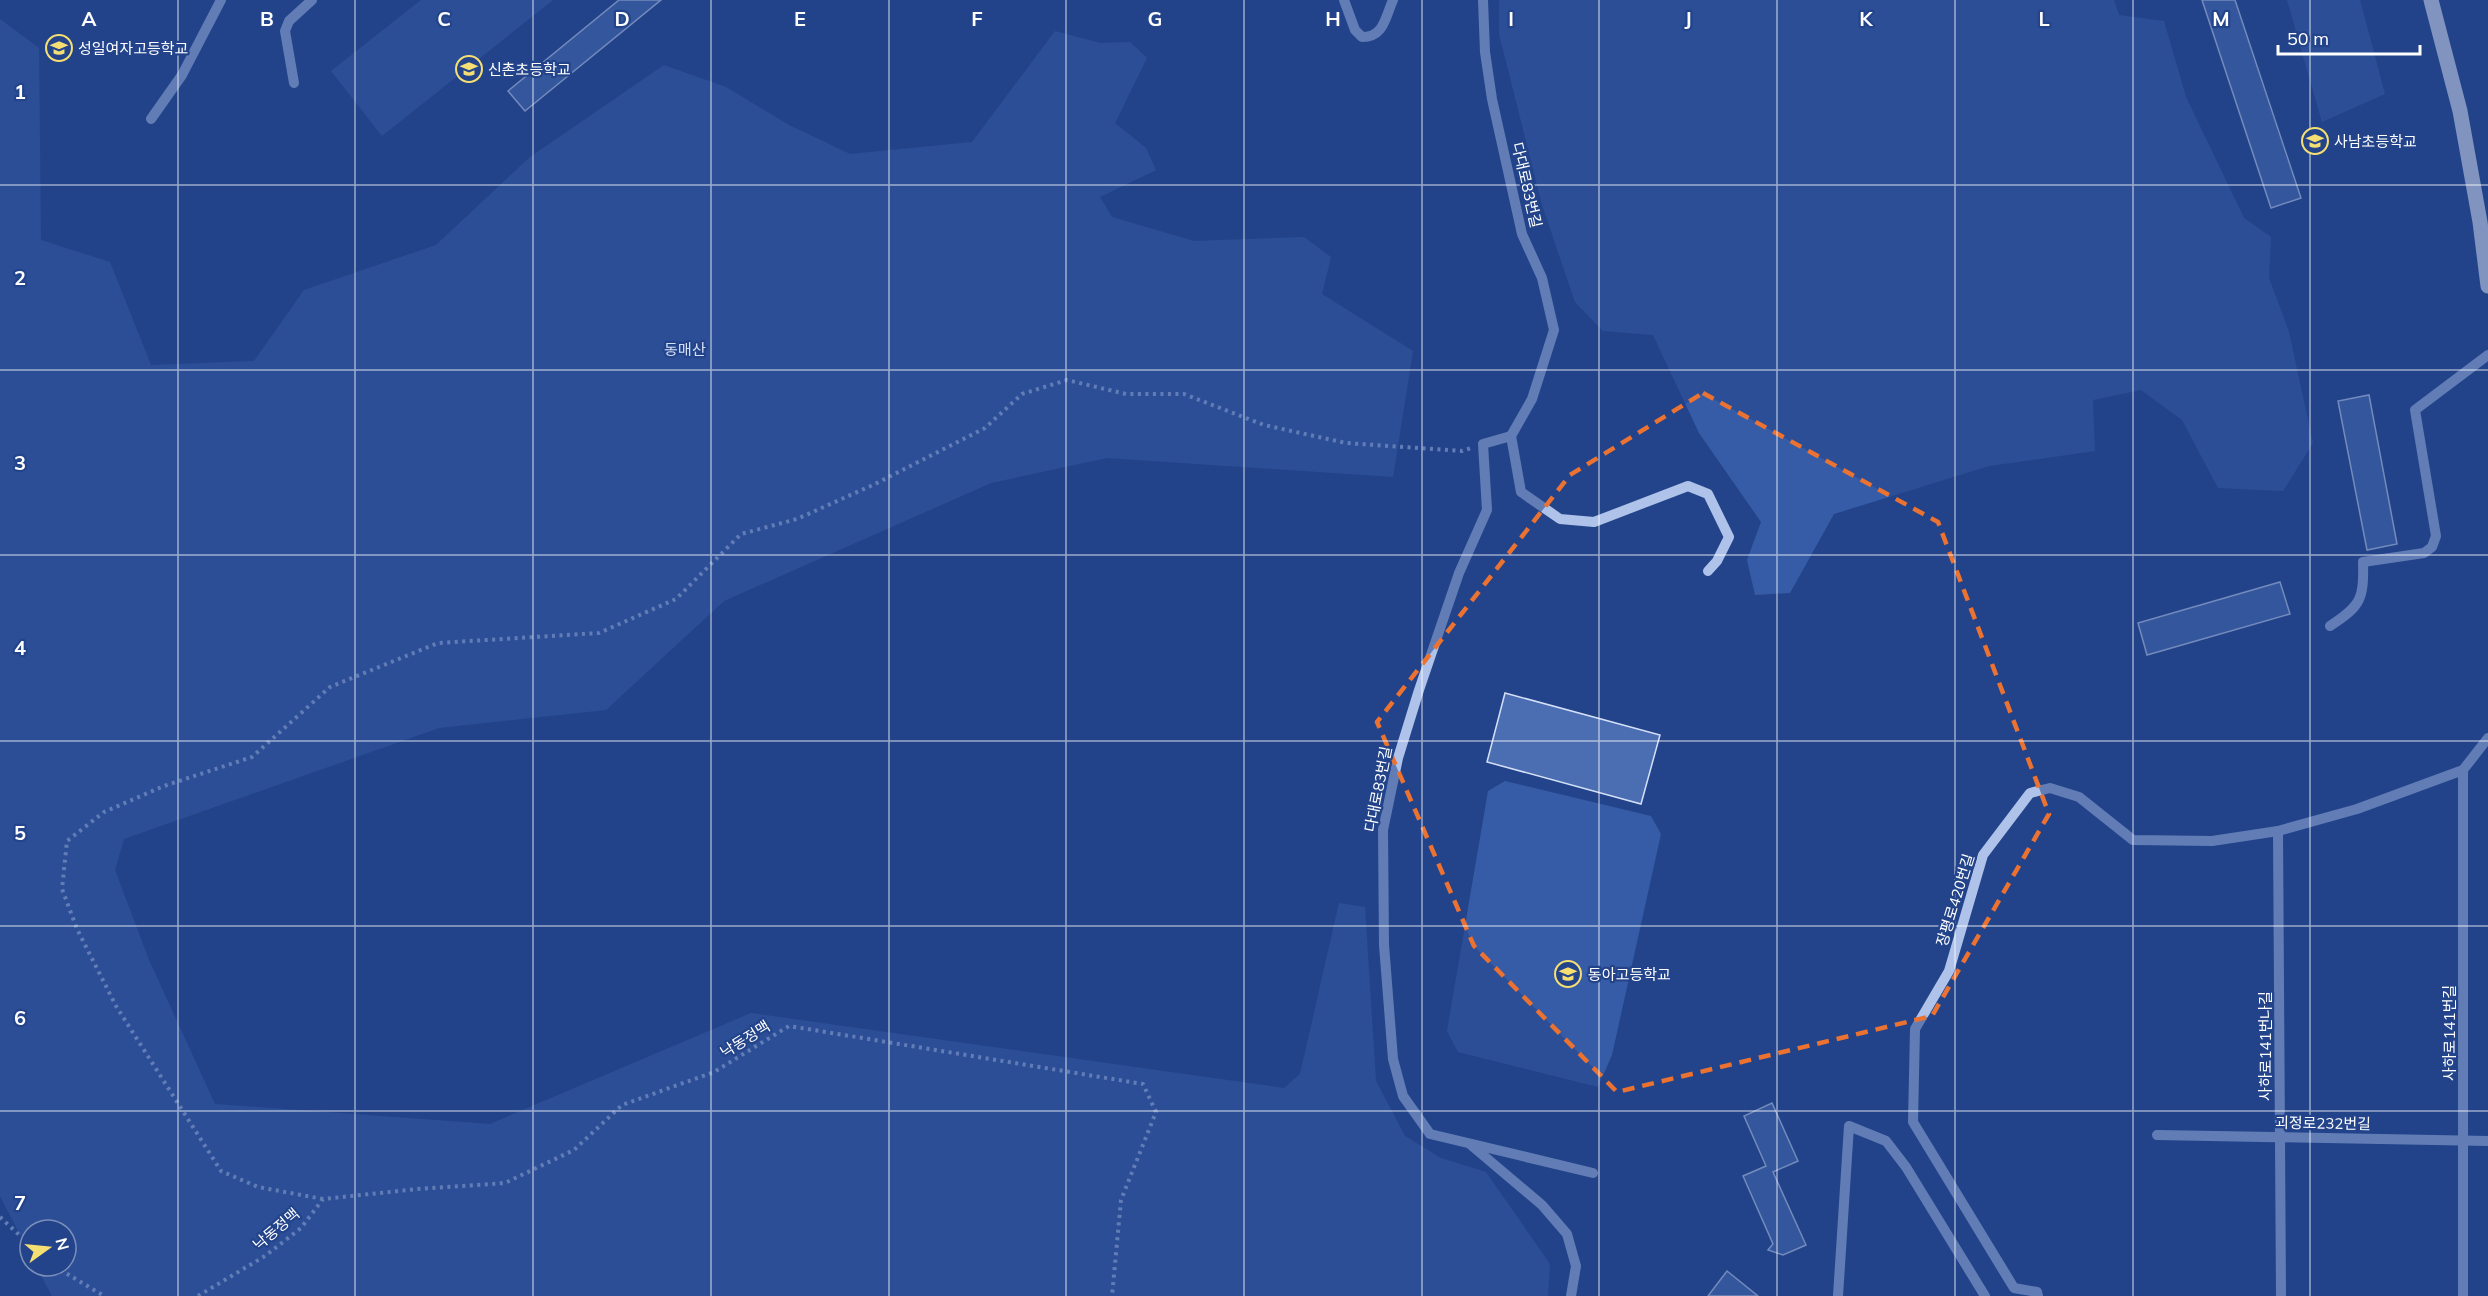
<svg xmlns="http://www.w3.org/2000/svg" width="2488" height="1296" font-family="Mulish,'Noto Sans KR',sans-serif">
	<rect width="100%" height="100%" fill="#23448a"/>
	<g fill="#375ca7">
		<polygon points="421,0 553,0 382,136 331,71"/>
		<polygon points="1499,0 2114,0 2119,15 2164,21 2186,97 2244,218 2271,237 2269,278 2289,332 2313,443 2283,491 2218,488 2182,420 2141,390 2093,400 2095,451 1989,466 1834,514 1790,593 1755,595 1747,560 1761,522 1699,433 1653,335 1603,331 1575,302 1542,205 1499,34"/>
		<polygon points="2287,0 2360,0 2385,94 2322,122"/>
		<polygon points="0,19 39,48 41,240 110,262 151,365 254,361 304,290 436,245 530,157 664,65 726,87 789,125 850,154 972,142 1055,31 1100,43 1130,42 1147,58 1115,123 1146,148 1156,170 1100,197 1112,217 1194,241 1304,237 1331,257 1322,294 1413,351 1393,477 1107,458 991,483 724,601 606,710 439,728 124,839 115,870 149,960 215,1104 490,1124 751,1013 1284,1088 1300,1074 1339,903 1365,907 1376,1081 1405,1136 1441,1158 1486,1172 1550,1264 1548,1296 52,1296 36,1266 66,1266 66,1230 30,1230 30,1254 0,1196"/>
		<polygon points="1505,781 1651,816 1661,834 1612,1055 1598,1087 1458,1052 1447,1031 1488,791"/>
	</g>
	<g fill="#4b6db2" stroke="#d4e0f8" stroke-width="1.5">
		<polygon points="619,0 661,0 525,111 508,91"/>
		<polygon points="2202,0 2235,0 2301,198 2271,208"/>
		<polygon points="2369,395 2397,544 2367,550 2338,401"/>
		<polygon points="2280,582 2290,614 2147,655 2138,623"/>
		<polygon points="1505,693 1660,735 1641,804 1487,762"/>
		<polygon points="1772,1103 1798,1161 1773,1172 1806,1245 1783,1255 1768,1250 1773,1244 1743,1176 1766,1166 1744,1116"/>
		<polygon points="1727,1271 1758,1296 1708,1296"/>
	</g>
	<g fill="none" stroke-linecap="round" stroke-linejoin="round">
		<g stroke="#afc3ea" stroke-width="4" stroke-dasharray="3 4.5" stroke-linecap="butt">
			<polyline points="323,1199 258,1187 221,1171 116,1006 77,929 62,889 67,841 104,812 164,786 252,757 330,687 438,643 599,633 676,599 741,534 797,519 875,484 985,428 1022,394 1067,380 1126,394 1184,394 1264,425 1346,443 1462,451 1471,448"/>
			<polyline points="0,1217 30,1245"/>
			<polyline points="54,1266 104,1296"/>
			<polyline points="198,1296 265,1256 301,1228 323,1199 418,1189 505,1183 574,1150 622,1105 714,1072 789,1026 1143,1084 1156,1112 1121,1200 1112,1296"/>
		</g>
		<g stroke="#afc3ea" stroke-width="10">
			<path d="M1344,0L1355,30L1362,37C1384,37 1385,18 1393,0"/>
			<polyline points="1483,0 1485,52 1492,99 1522,234 1542,278 1554,330 1532,399 1511,436 1521,492 1560,519 1594,522 1688,486 1708,494 1729,537 1717,561 1708,571"/>
			<polyline points="294,83 285,31 289,21 312,0"/>
			<polyline points="151,119 182,75 221,0"/>
			<polyline points="1511,436 1483,444 1487,510 1459,573 1419,690 1398,758 1383,830 1384,945 1393,1059 1403,1096 1430,1134 1593,1173"/>
			<path d="M2330,626C2361,606 2364,599 2363,562L2424,553L2432,547L2436,536L2415,410L2488,355"/>
			<polyline points="2463,770 2463,1296"/>
			<polyline points="2278,831 2281,1296"/>
			<polyline points="2157,1135 2488,1141"/>
			<polyline points="1471,1145 1542,1205 1567,1234 1576,1266 1571,1296"/>
			<polyline points="1838,1296 1849,1126 1886,1141 1906,1167 1985,1296"/>
			<polyline points="2038,1296 2037,1292 2014,1288 1913,1122 1915,1029 1949,971 1983,855 2030,793 2050,788 2079,797 2133,840 2212,841 2278,831 2357,809 2463,770 2488,738"/>
		</g>
		<polyline stroke="#f3f6fe" stroke-width="15" points="2431,0 2460,111 2480,222 2488,286"/>
	</g>
	<path d="M0 0H2488V1296H0ZM1703,393L1938,522L2049,814L1932,1016L1617,1092L1474,946L1377,722L1570,475Z" fill="#23448a" fill-opacity=".55" fill-rule="evenodd"/>
	<path fill="none" stroke="#eb7230" stroke-width="4.5" stroke-dasharray="12 8" stroke-linejoin="round" d="M1703,393L1938,522L2049,814L1932,1016L1617,1092L1474,946L1377,722L1570,475Z"/>
	<path fill="none" stroke="#fff" stroke-width="1.5" stroke-opacity="0.55" d="M178,0V1296M355,0V1296M533,0V1296M711,0V1296M889,0V1296M1066,0V1296M1244,0V1296M1422,0V1296M1599,0V1296M1777,0V1296M1955,0V1296M2133,0V1296M2310,0V1296M0,185H2488M0,370H2488M0,555H2488M0,741H2488M0,926H2488M0,1111H2488"/>
	<defs>
		<symbol id="school-ring" viewBox="-11 -11 22 22"><circle r="9.5" fill="#23448a" stroke="#f6df72" stroke-width="1.5"/><path d="M0-5L7-2L0 1L-7-2ZM-4 1L0 2.5L4 1V4Q0 6-4 4Z" fill="#f6df72"/></symbol>
	</defs>
	<g fill-rule="evenodd">
		<use href="#school-ring" x="44" y="33" width="30" height="30"/>
		<use href="#school-ring" x="454" y="54" width="30" height="30"/>
		<use href="#school-ring" x="2300" y="126" width="30" height="30"/>
		<use href="#school-ring" x="1553" y="959" width="30" height="30"/>
	</g>
	<g text-anchor="middle" dominant-baseline="central" stroke-width="4.5" stroke-linejoin="round" paint-order="stroke">
		<g font-size="15" fill="#fff" stroke="#23448a" text-anchor="start">
			<text x="78" y="48">성일여자고등학교</text>
			<text x="488" y="69">신촌초등학교</text>
			<text x="2334" y="141">사남초등학교</text>
			<text x="1588" y="974">동아고등학교</text>
		</g>
		<g font-size="15" fill="#fff" stroke="#23448a">
			<text transform="translate(1527 185) rotate(77)">다대로83번길</text>
			<text transform="translate(1378 789) rotate(-79)">다대로83번길</text>
			<text transform="translate(1955 900) rotate(-73)">장평로420번길</text>
			<text transform="translate(2449 1033) rotate(-90)">사하로141번길</text>
			<text transform="translate(745 1039) rotate(-32)">낙동정맥</text>
			<text transform="translate(2265 1046) rotate(-90)">사하로141번나길</text>
			<text transform="translate(2323 1123) rotate(1)">괴정로232번길</text>
			<text transform="translate(276 1229) rotate(-40)">낙동정맥</text>
		</g>
		<g font-size="15" fill="#d4e0f8" stroke="#23448a">
			<text x="685" y="349">동매산</text>
		</g>
	</g>
	<g font-size="20" text-anchor="middle" font-weight="bold" fill="#fff" stroke="#23448a" stroke-width="4.5" stroke-linejoin="round" paint-order="stroke">
		<text x="89" y="26">A</text>
		<text x="267" y="26">B</text>
		<text x="444" y="26">C</text>
		<text x="622" y="26">D</text>
		<text x="800" y="26">E</text>
		<text x="977" y="26">F</text>
		<text x="1155" y="26">G</text>
		<text x="1333" y="26">H</text>
		<text x="1511" y="26">I</text>
		<text x="1688" y="26">J</text>
		<text x="1866" y="26">K</text>
		<text x="2044" y="26">L</text>
		<text x="2221" y="26">M</text>
		<text x="20" y="99">1</text>
		<text x="20" y="285">2</text>
		<text x="20" y="470">3</text>
		<text x="20" y="655">4</text>
		<text x="20" y="840">5</text>
		<text x="20" y="1025">6</text>
		<text x="20" y="1210">7</text>
	</g>
	<g transform="translate(48 1248) rotate(75)"><circle r="28" fill="#23448a" stroke="#7b8fb9" stroke-width="1.5"/>
	<path d="M0-4.5L10 22L0 15L-10 22Z" fill="#f6df72"/>
	<text y="-9" font-size="16" font-weight="bold" text-anchor="middle" fill="#ffffff">N</text>
	</g>
	<path d="M2278 45v9h142v-9" fill="none" stroke="#ffffff" stroke-width="3"/>
	<text x="2287" y="45" font-size="18" fill="#ffffff" stroke="#23448a" stroke-width="4.5" paint-order="stroke">50 m</text>
</svg>
